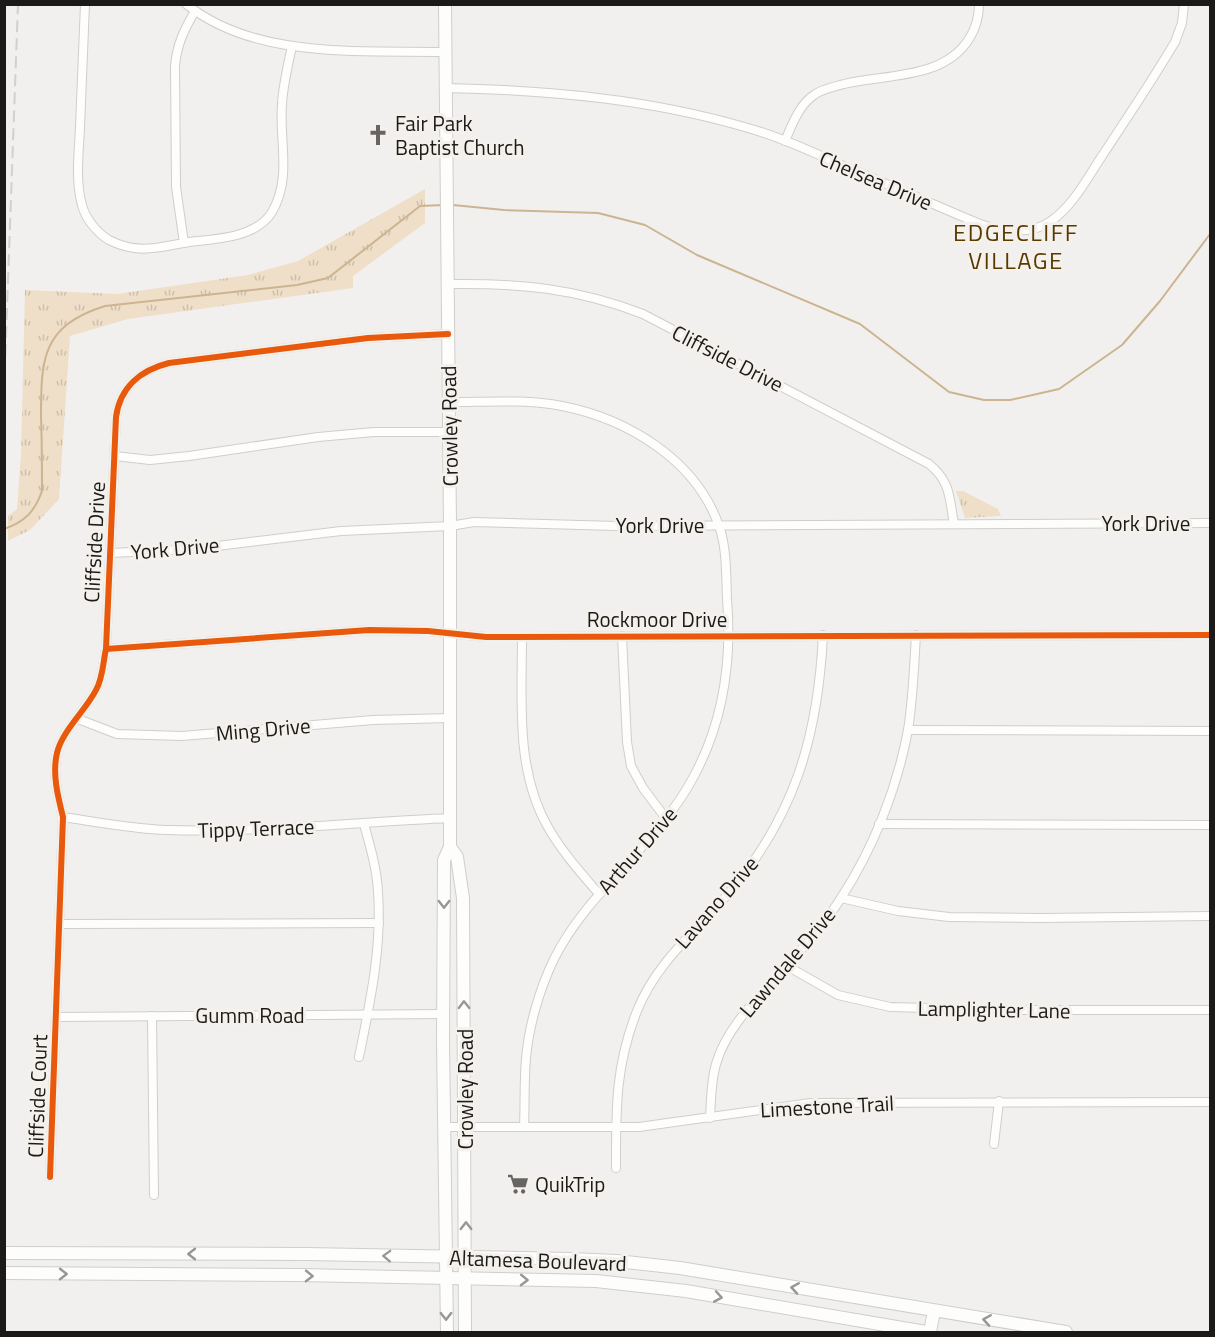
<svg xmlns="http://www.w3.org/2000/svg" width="1215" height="1337" font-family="'Titillium Web',sans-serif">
	<defs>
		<pattern id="grass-tufts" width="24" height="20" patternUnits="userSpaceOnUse" patternTransform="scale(1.5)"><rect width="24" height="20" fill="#efdfc9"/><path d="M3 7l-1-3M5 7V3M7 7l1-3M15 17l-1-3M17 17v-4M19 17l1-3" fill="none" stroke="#ccbfac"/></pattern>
	</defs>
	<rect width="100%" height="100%" fill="#f2f0ee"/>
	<g fill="url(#grass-tufts)">
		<polygon points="425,189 425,223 353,276 353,288 128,319 70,336 59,499 30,530 8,541 8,516 17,509 21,453 25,290 117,294 248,275 298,261"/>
		<polygon points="956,491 963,491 998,509 1001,516 965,518"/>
	</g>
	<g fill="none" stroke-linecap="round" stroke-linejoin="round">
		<g stroke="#ccb490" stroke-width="2">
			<polyline points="453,205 504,210 598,213 645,225 697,255 860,324 949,392 984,400 1010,400 1059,389 1122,345 1160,301 1210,234"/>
			<path d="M4,529C25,522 35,511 42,491C42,466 42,442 41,417C41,358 42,326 105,306L297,285L328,278L420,206L444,205"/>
		</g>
		<defs>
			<g id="street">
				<path d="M85,4C83,45 82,86 80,127C79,152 75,180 82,205C85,218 97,233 109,240C138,255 160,247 189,242C216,239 256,238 272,212C292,178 279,141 282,104C283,85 288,65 292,46"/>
				<path d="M186,4C256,60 361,50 445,52"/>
				<path d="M446,88C548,90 650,99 748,128C780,137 811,151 841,165C888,184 934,205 980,224C1001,232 1032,235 1051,221C1073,206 1088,177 1102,156C1127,118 1152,81 1175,42L1182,23L1184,4"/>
				<path d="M785,141C792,125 799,105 814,95C822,89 834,87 844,84C885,74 943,80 969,39C976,28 979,18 979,4"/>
				<path d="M184,243L176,187L175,66C177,44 184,30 195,11"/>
				<path d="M448,284C519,283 576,288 643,314L929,464C951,482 949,497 954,524"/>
				<path d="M449,402C486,402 525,399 562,406C628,419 696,460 719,526C727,548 726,576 727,599C732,660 723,722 694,776C658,845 589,889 554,959C540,988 529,1025 526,1058C524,1081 525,1104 524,1127"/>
				<polyline points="115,456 150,460 189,456 318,437 374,432 449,432"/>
				<polyline points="111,553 193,549 341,531 450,526 474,522 617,526 1210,523"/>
				<polyline points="622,636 627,742 631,766 643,788 667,820"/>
				<path d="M522,637C522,700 515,772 549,829C563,853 581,873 599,894"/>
				<polyline points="106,649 369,630 428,631 486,637 1210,635"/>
				<polyline points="78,719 117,734 182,736 373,720 450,718"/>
				<polyline points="908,730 1210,731"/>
				<path d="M63,817C97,822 132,829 167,830C262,833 356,822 450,818"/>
				<polyline points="879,824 1210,825"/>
				<polyline points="841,898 898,911 949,917 1042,918 1210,916"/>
				<polyline points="59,924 379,923"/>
				<polyline points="787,966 838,995 890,1007 1004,1010 1210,1010"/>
				<polyline points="152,1016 154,1195"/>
				<polyline points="56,1017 443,1014"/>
				<path d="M359,1057C370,1003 382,948 378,892C377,869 370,846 364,824"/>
				<path d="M710,1118C711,1101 711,1081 716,1064C726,1030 751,1005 775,979C798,953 822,928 841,898C873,849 897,789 908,730C913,699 914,667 916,635"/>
				<polyline points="444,1127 639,1127 811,1103 1210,1102"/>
				<polyline points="994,1144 999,1101"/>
				<path d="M616,1168C616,1111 615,1066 637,1011C656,963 695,932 728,894C795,816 818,736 823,635"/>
				<path d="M50,1177L63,817C58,797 52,774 57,753C62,731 86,710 96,690C103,678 103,662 106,649L116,417C120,387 141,370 169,363L368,338L448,334"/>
			</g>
			<g id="secondary">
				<polyline points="445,4 450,526 450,847 444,860 443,1042 447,1332"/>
				<polyline points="450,847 457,857 463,898 465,1332"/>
				<polyline points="4,1253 307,1254 571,1259 617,1261 680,1268 1066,1332"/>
				<polyline points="4,1273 301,1275 596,1281 686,1291 926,1332"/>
				<polyline points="930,1332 934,1311"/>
			</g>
		</defs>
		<use href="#street" stroke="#cfcecc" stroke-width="10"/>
		<use href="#secondary" stroke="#cfcecc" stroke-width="14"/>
		<use href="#street" stroke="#fdfdfc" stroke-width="8"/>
		<use href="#secondary" stroke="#fdfdfc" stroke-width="12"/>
		<polyline stroke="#d0d0cf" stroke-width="2" stroke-dasharray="12 6" stroke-linecap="butt" points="4,392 18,4"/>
		<defs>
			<g id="cycleway">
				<polyline points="106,649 369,630 428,631 486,637 1210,635"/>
				<path d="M50,1177L63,817C58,797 52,774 57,753C62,731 86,710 96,690C103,678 103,662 106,649L116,417C120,387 141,370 169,363L368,338L448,334"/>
			</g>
		</defs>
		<use href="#cycleway" stroke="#f4f1ec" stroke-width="10"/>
		<use href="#cycleway" stroke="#e8590c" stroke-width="6"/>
	</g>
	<defs><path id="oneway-chevron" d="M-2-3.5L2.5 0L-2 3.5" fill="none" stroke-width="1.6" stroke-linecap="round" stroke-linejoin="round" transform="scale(1.5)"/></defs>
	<g stroke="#979795">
		<use href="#oneway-chevron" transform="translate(444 904) rotate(90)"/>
		<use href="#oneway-chevron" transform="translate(464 1005) rotate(-91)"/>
		<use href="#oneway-chevron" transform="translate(466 1226) rotate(-90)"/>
		<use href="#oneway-chevron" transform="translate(192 1254) rotate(-180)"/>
		<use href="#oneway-chevron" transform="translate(387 1256) rotate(-178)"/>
		<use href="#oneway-chevron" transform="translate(63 1274)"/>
		<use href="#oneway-chevron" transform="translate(309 1276) rotate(1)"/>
		<use href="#oneway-chevron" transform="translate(524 1280) rotate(1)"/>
		<use href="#oneway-chevron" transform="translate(795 1288) rotate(-171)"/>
		<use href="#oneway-chevron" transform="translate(718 1297) rotate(10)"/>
		<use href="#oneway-chevron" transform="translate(446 1316) rotate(89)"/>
		<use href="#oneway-chevron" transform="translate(987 1320) rotate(-171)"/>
	</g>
	<defs>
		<symbol id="church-bare" viewBox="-9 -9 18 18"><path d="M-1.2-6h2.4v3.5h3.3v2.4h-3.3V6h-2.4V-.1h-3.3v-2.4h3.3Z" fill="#666563" stroke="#f4f1ec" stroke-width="2.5" paint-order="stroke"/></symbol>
		<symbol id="supermarket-bare" viewBox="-9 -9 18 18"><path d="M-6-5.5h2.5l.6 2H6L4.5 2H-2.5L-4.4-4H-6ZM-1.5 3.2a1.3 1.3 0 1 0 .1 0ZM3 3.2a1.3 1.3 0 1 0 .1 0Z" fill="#666563" stroke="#f4f1ec" stroke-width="2.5" paint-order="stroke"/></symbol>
	</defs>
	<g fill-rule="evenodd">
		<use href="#church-bare" x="363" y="120" width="30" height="30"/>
		<use href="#supermarket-bare" x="503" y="1169" width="30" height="30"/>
	</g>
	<g text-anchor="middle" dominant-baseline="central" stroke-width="6" stroke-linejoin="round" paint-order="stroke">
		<g font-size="21" fill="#1b1a18" stroke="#f4f1ec" text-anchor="start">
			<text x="395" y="123">Fair Park<tspan x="395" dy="24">Baptist Church</tspan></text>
			<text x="535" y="1184">QuikTrip</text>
		</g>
		<g font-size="21" fill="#1b1a18" stroke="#f4f1ec">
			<text transform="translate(876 180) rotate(23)">Chelsea Drive</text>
			<text transform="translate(728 358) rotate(27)">Cliffside Drive</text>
			<text transform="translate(449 426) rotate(-91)">Crowley Road</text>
			<text x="1146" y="523">York Drive</text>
			<text x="660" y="525">York Drive</text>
			<text transform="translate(94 542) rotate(-87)">Cliffside Drive</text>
			<text transform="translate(175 548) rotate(-5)">York Drive</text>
			<text x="657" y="619">Rockmoor Drive</text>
			<text transform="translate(263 729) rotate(-5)">Ming Drive</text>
			<text transform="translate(256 828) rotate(-2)">Tippy Terrace</text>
			<text transform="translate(637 850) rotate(-49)">Arthur Drive</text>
			<text transform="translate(716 902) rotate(-49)">Lavano Drive</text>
			<text transform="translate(787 962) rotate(-50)">Lawndale Drive</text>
			<text transform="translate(994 1009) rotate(1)">Lamplighter Lane</text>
			<text x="250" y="1015">Gumm Road</text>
			<text transform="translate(465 1089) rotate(-90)">Crowley Road</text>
			<text transform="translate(37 1096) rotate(-88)">Cliffside Court</text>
			<text transform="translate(827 1106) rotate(-3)">Limestone Trail</text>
			<text transform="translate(538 1260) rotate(2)">Altamesa Boulevard</text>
		</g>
		<g font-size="24" letter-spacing="1.5" fill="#583900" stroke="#f4f1ec">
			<text x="1016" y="232">EDGECLIFF<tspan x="1016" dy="28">VILLAGE</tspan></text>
		</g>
	</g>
	<rect width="1215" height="1337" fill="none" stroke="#1b1a18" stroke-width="12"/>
</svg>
